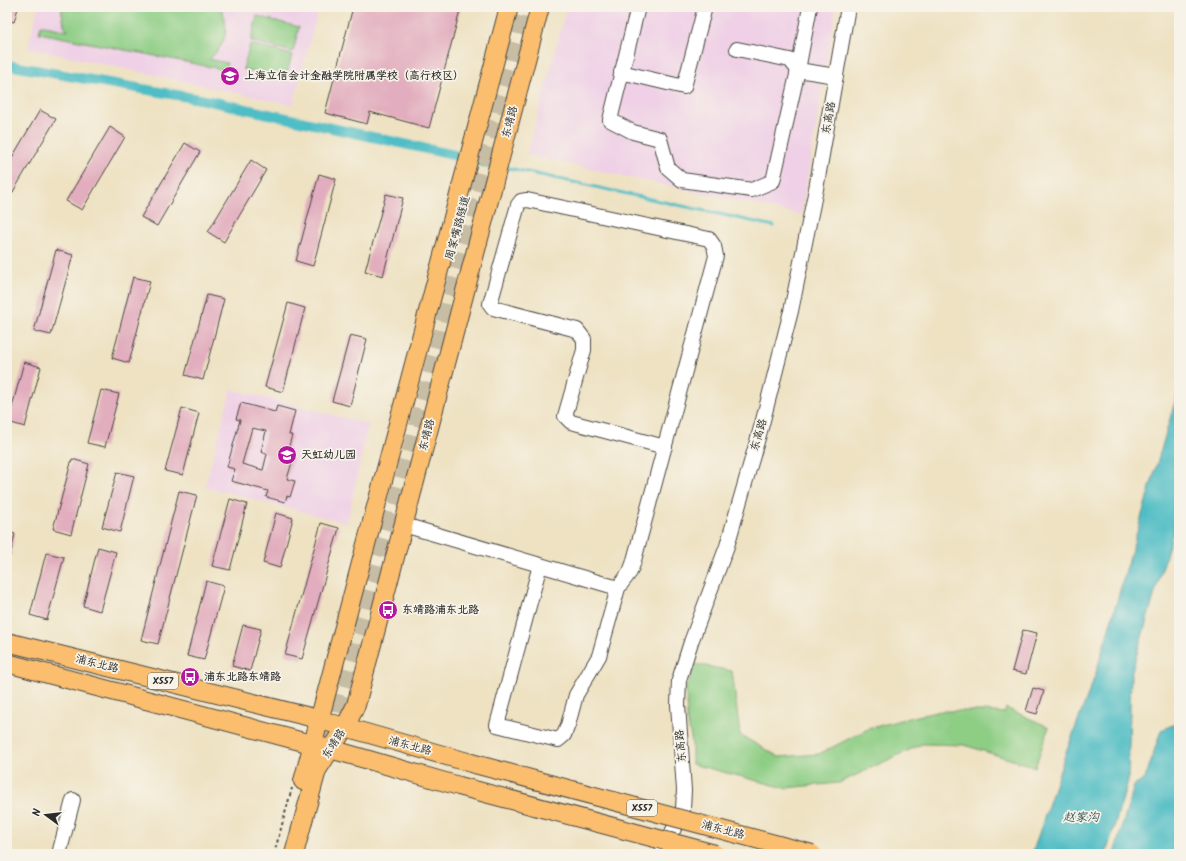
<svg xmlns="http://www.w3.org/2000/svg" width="1186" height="861" font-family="Kalam,'LXGW WenKai TC',sans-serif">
	<rect width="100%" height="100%" fill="#f7f3e8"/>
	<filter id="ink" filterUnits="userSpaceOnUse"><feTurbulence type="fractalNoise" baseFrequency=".025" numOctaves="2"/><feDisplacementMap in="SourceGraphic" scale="8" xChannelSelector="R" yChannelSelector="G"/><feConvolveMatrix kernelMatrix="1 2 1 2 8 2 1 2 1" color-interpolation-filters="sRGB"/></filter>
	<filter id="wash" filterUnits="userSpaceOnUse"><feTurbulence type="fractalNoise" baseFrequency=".012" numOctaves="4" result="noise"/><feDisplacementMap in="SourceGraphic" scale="16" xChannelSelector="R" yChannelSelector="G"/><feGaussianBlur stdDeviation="0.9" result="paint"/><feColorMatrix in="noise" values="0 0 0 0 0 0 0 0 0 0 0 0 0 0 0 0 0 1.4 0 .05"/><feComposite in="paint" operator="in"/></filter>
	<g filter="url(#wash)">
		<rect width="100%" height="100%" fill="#eee2c3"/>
		<g fill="#efd0e6">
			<polygon points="38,7 319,7 293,105 28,48"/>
			<polygon points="567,7 836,7 801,215 527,155"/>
			<polygon points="231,389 368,424 347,523 205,487"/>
		</g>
		<g fill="#8dcd84" stroke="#5c7c58">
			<path d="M61,7H220C231,26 226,46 209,59L227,63L226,70L39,33L41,25L68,31L64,25Z"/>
			<polygon points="257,16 299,27 293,52 251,41"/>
			<polygon points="250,44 292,55 285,81 243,69"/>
			<polygon points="695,664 732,671 740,735 779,757 819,754 868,729 904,719 941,711 985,711 1005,713 1006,708 1049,727 1035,767 964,745 922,744 839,783 785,788 692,764 692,742 687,720 686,688"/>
		</g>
		<g fill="#4fbdc5" stroke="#3d7478">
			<polygon points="1179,388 1179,512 1131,674 1128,781 1106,854 1032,854 1064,758 1095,676"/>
			<polygon points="1179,719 1179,854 1114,854 1134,786 1145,779 1161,730 1177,723"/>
		</g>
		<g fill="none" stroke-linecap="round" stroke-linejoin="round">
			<polyline stroke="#4fbdc5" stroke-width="3" points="504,167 774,226"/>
			<g stroke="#4fbdc5" stroke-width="10">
				<polyline points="7,65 205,100 463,157"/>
				<polyline points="475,160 493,164"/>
			</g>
		</g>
		<g id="blocks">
			<g fill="#e2adbe" fill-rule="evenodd">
				<polygon points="7,7 18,8 14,22 7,20"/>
				<polygon points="353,7 461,7 429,128 370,112 367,124 325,113"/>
				<polygon points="40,110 56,119 7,202 7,166"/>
				<polygon points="110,127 125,137 82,210 66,201"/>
				<polygon points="185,143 200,152 157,226 141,217"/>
				<polygon points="251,160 266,170 224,242 208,232"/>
				<polygon points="319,174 336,179 313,266 296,261"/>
				<polygon points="386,194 403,198 383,276 365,271"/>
				<polygon points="56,250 73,255 51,335 34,331"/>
				<polygon points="133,277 150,281 129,363 112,358"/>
				<polygon points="207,295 224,299 203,380 185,375"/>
				<polygon points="288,303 305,308 283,392 265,387"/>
				<polygon points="350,335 367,339 350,406 332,401"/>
				<polygon points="24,362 41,367 25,427 8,422"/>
				<polygon points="101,390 119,394 105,447 87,443"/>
				<path d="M241,403L275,412L277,406L295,411L289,435H292L286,457L293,459L287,479L295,481L290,497L287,496L285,502L266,497L268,491L231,481L235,469L227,467L240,420L236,419ZM252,428L266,431L261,452L267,454L263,470L242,464Z"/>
				<polygon points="182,408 199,413 183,475 165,471"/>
				<polygon points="72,459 89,464 71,534 53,529"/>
				<polygon points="117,472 134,476 120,532 102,527"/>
				<polygon points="179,491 197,495 158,644 141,640"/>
				<polygon points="230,499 247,504 230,570 212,566"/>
				<polygon points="276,513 293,518 280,568 263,563"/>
				<polygon points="321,523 339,528 302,659 285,655"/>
				<polygon points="7,532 15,534 10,556 7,555"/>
				<polygon points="98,547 116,552 100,611 83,606"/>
				<polygon points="46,553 64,557 47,620 30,615"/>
				<polygon points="206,581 224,586 204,660 187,656"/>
				<polygon points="243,625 261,629 250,671 232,666"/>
				<polygon points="1023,630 1037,633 1026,674 1012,671"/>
				<polygon points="1033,688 1044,691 1037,714 1026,711"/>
			</g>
		</g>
	</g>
	<g filter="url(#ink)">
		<use href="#blocks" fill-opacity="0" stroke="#484642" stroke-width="1"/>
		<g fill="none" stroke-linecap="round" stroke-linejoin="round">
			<polyline stroke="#c7bda5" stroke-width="18" stroke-dasharray="18 9" stroke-linecap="butt" points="332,739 412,448 528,7"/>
			<defs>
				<g id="minor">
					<polyline points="638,7 610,120 633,132 660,139 668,168 682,180 752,190 773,181 798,70 810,7"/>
					<polyline points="737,49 790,60 798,70 836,76"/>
					<polyline points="621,72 684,87 705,7"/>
					<polyline points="404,525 618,588"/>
					<polyline points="540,565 497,725 558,740 564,735 568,725 576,695 599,656 618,588 630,572 633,564 716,256 714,246 709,239 527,200 521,201 518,205 490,304 493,308 577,330 584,339 584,350 565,416 571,422 665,447"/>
					<polyline points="59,854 73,800"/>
					<polyline points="662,854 683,809 684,790 678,705 679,680 691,642 727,546 762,424 791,311 816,189 848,7"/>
				</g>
				<g id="major">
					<polyline points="7,642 310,717 471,763"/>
					<polyline points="7,663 341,752 459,786"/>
					<polyline points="303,781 509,7"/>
					<polyline points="294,854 317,770 345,727 356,705 540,7"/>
				</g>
			</defs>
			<use href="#minor" stroke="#484642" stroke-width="16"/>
			<use href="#major" stroke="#484642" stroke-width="20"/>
			<polyline stroke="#484642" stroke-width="2" stroke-dasharray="3 3" stroke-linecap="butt" points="274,854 292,788"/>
			<use href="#minor" stroke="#fff" stroke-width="14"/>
			<use href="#major" stroke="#fabe6e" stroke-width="18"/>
			<defs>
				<g id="major-bridge">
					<polyline points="471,763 812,854"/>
					<polyline points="459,786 715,854"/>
				</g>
			</defs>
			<use href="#major-bridge" stroke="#484642" stroke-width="20" stroke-linecap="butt"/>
			<use href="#major-bridge" stroke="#fabe6e" stroke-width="18"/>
		</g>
	</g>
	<defs>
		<symbol id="university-disc" viewBox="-11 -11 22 22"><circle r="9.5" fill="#b5179e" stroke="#f7f3e8"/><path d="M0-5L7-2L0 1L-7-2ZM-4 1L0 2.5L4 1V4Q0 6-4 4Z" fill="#fff"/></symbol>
		<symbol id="school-disc" viewBox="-11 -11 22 22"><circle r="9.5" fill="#b5179e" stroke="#f7f3e8"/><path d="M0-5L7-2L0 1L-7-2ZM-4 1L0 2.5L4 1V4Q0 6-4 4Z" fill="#fff"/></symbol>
		<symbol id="bus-disc" viewBox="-11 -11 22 22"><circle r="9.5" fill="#b5179e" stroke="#f7f3e8"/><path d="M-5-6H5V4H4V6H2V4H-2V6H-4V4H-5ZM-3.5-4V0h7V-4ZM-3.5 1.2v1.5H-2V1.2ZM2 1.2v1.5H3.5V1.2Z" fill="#fff"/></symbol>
	</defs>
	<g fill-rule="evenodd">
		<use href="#university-disc" x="219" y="65" width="22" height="22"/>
		<use href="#school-disc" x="276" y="444" width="22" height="22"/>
		<use href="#bus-disc" x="377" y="599" width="22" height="22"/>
		<use href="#bus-disc" x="179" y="666" width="22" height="22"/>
	</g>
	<g text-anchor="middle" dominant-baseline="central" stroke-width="3.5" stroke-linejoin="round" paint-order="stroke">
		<g fill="#f7f3e8" stroke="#686764" stroke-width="1">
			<rect x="148" y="673" width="30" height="16" rx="3"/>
			<rect x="627" y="800" width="30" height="16" rx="3"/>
		</g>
		<g font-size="10" font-weight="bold" fill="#2b2b2b">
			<text x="163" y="681">X557</text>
			<text x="642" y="808">X557</text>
		</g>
		<g font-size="11" font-weight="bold" fill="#2b2b2b" stroke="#f7f3e8" text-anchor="start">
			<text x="244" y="76">上海立信会计金融学院附属学校（高行校区）</text>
			<text x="301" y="455">天虹幼儿园</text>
			<text x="402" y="610">东靖路浦东北路</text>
			<text x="204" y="677">浦东北路东靖路</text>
		</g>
		<g font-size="11" fill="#2b2b2b" stroke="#f7f3e8">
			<text transform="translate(829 118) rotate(-80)">东高路</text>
			<text transform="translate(510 122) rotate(-75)">东靖路</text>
			<text transform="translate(458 228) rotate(-75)">周家嘴路隧道</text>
			<text transform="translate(427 435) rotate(-75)">东靖路</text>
			<text transform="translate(759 435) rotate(-74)">东高路</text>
			<text transform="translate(97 664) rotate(14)">浦东北路</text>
			<text transform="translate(334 744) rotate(-57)">东靖路</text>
			<text transform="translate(410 746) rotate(15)">浦东北路</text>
			<text transform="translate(681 746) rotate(-95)">东高路</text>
			<text transform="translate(723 830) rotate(15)">浦东北路</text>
		</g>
		<g font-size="12" font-style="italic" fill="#365759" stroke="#f7f3e8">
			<text x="1081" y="817">赵家沟</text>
		</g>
	</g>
	<rect width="1186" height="861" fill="none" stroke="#f7f3e8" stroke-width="24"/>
	<g transform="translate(46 815) rotate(285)" stroke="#f7f3e8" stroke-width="3" paint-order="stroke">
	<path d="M0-3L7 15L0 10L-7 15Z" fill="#2b2b2b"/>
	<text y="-6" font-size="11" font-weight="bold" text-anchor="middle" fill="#2b2b2b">N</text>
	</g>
</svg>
